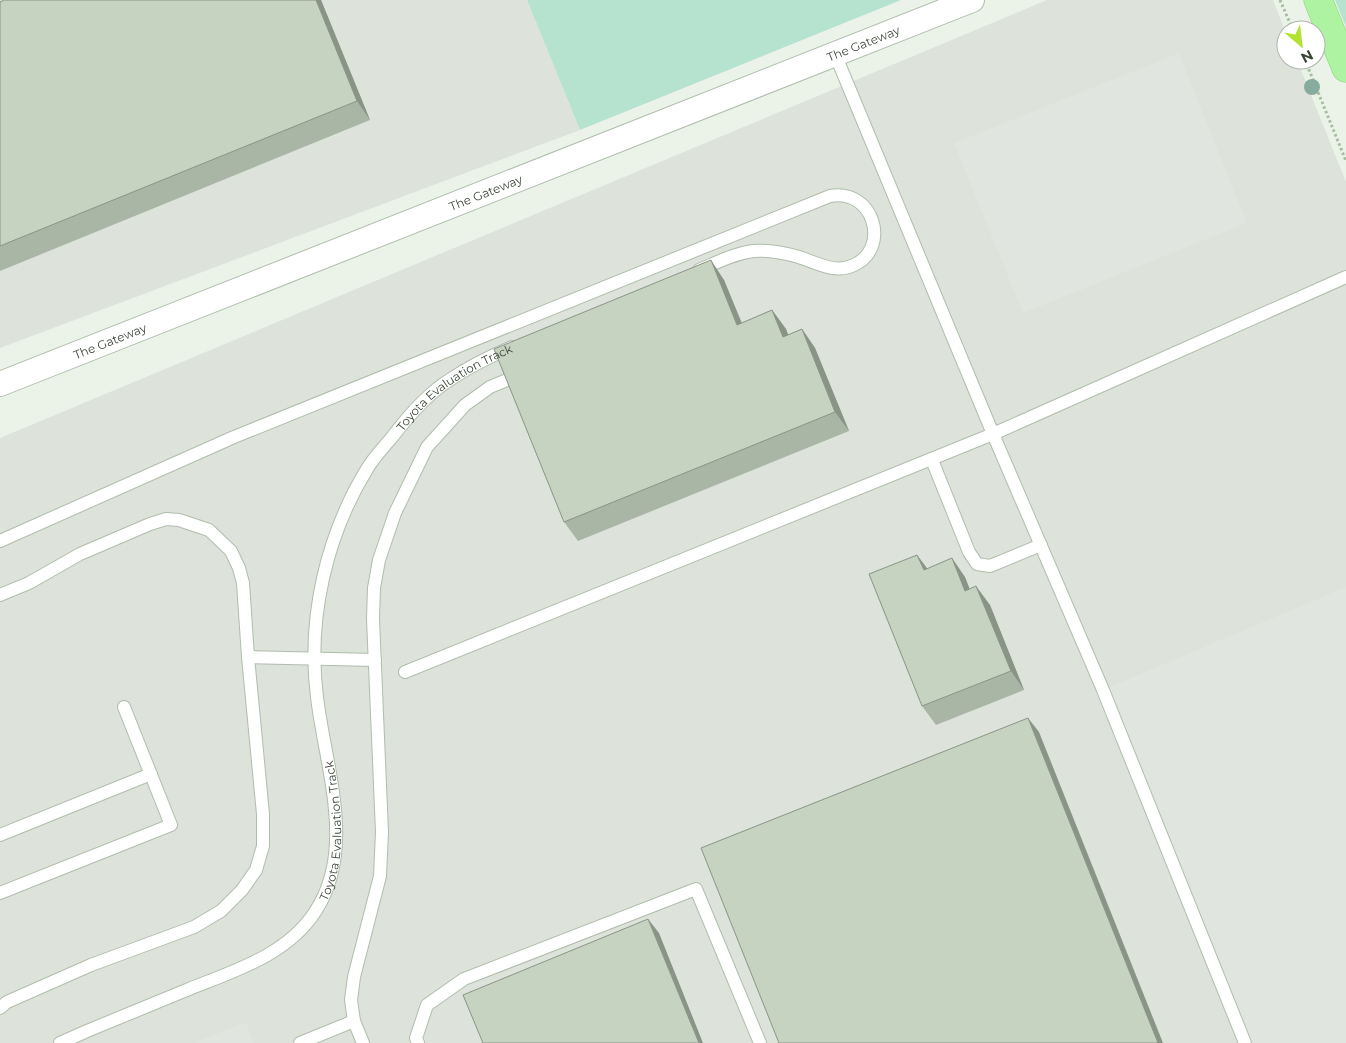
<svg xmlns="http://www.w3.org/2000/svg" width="1346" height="1043" font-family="Montserrat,sans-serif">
	<rect width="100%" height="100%" fill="#ebf3e9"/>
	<g fill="#dde2da">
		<polygon points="0,0 527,0 580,130 0,348"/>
		<polygon points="1047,0 1273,0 1286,33 1286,60 1297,60 1346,182 1346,1043 0,1043 0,438"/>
	</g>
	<g fill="#b6e2d0">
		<polygon points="527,0 901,0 580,130"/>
		<polygon points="1335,0 1346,0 1346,27"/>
	</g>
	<g fill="#e1e5e0">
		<polygon points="1179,53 1247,223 1023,313 954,143"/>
		<polygon points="1346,587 1346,1043 1245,1043 1103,690"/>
		<polygon points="246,1022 254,1043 194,1043"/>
	</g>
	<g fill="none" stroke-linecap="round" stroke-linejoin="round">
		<defs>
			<g id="lane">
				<polyline points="835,54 993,434 1103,690 1245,1043"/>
				<polyline points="932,460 969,552 977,564 990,566 1041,545"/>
				<path d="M0,541L234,437L830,196C874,188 891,248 854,265C835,274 817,263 799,257C785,253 768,250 754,251C735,253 716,263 699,270"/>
				<polyline points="0,595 29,583 80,554 150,524 166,519 179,520 209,530 231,551 239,568 243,583 248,657 263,814 263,846 256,870 242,890 221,911 194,927 91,965 7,1002 0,1008"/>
				<polyline points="248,657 375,660"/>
				<polyline points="405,672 993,434 1346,277"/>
				<polyline points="0,835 151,774"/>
				<polyline points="0,893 171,825 124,707"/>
				<path id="s1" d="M60,1043L87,1031C121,1017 155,1003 189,989C234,971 287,955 315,912C357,849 325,766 317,697C307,619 326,536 367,469C374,457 384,447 393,436C409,415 428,393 451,379C470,366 491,356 512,347"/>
				<polyline points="300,1043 354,1021"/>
				<polyline points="363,1043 354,1021 351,1000 354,977 380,876 382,832 373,619 374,588 379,560 395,513 427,447 465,405 490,387 512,378"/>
				<polyline points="418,1043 416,1038 427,1005 464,979 696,889 760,1043"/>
			</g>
			<g id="street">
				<path id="s2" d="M0,384L972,0"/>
			</g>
			<polyline id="primary" points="1318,0 1346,68"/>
		</defs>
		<use href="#lane" stroke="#b0bdad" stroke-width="14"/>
		<use href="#street" stroke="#b0bdad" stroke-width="26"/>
		<use href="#primary" stroke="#84d773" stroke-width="29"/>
		<g stroke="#a6bd9f" stroke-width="3" stroke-dasharray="2.5 2.5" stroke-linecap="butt">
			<polyline points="1280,0 1293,30"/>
			<polyline points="1305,60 1346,161"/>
		</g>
		<use href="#lane" stroke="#fff" stroke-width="12"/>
		<use href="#street" stroke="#fff" stroke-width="24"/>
		<use href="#primary" stroke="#aef3a2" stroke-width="28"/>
	</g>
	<circle fill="#85ac9e" cx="1312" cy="87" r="8"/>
	<g fill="#a9b5a5">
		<polygon points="321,0 370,120 0,271 0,2"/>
		<polygon points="724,280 742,323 772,310 786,329 788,335 802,329 815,348 849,431 578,541 564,522"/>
		<polygon points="917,555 927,568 965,577 969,589 990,605 1024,690 936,725 922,706"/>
	</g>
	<g fill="#8a9486">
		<polygon points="316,0 321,0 370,120 357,101"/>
		<polygon points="711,260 724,280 750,344 737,325"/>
		<polygon points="772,310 786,329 796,356 783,337"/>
		<polygon points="802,329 815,348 849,431 835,412"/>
		<polygon points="917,555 931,574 924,570"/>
		<polygon points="952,558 965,577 978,610 965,591"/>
		<polygon points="976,586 990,605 1024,690 1011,671"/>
		<polygon points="1028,718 1039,732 1163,1043 1158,1043"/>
		<polygon points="648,919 659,933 703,1043 699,1043"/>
	</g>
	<g fill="#c5d3c0" stroke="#8a9486">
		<polygon points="4,0 316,0 357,101 0,246 0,2"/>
		<polygon points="711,260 737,325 772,310 783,337 802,329 835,412 564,522 494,349"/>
		<polygon points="917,555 924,570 952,558 965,591 976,586 1011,671 922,706 869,574"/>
		<polygon points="1028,718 1158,1043 779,1043 701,848"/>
		<polygon points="648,919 699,1043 483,1043 463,995"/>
	</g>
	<g text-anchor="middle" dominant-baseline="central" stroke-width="4" stroke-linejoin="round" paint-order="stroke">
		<g font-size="12" fill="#3c4638" stroke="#fff">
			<text stroke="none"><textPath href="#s2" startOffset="928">The Gateway</textPath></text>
			<text stroke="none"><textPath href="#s2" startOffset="522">The Gateway</textPath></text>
			<text stroke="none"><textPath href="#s2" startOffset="118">The Gateway</textPath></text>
			<text stroke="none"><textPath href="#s1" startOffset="870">Toyota Evaluation Track</textPath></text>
			<text stroke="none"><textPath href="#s1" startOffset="375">Toyota Evaluation Track</textPath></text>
		</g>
	</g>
	<g transform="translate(1301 45) rotate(152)"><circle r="24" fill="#ffffff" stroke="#b1b5af"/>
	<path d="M0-4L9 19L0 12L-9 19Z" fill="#b0e230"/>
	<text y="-8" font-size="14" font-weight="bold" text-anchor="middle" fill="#3c4638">N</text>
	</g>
</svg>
